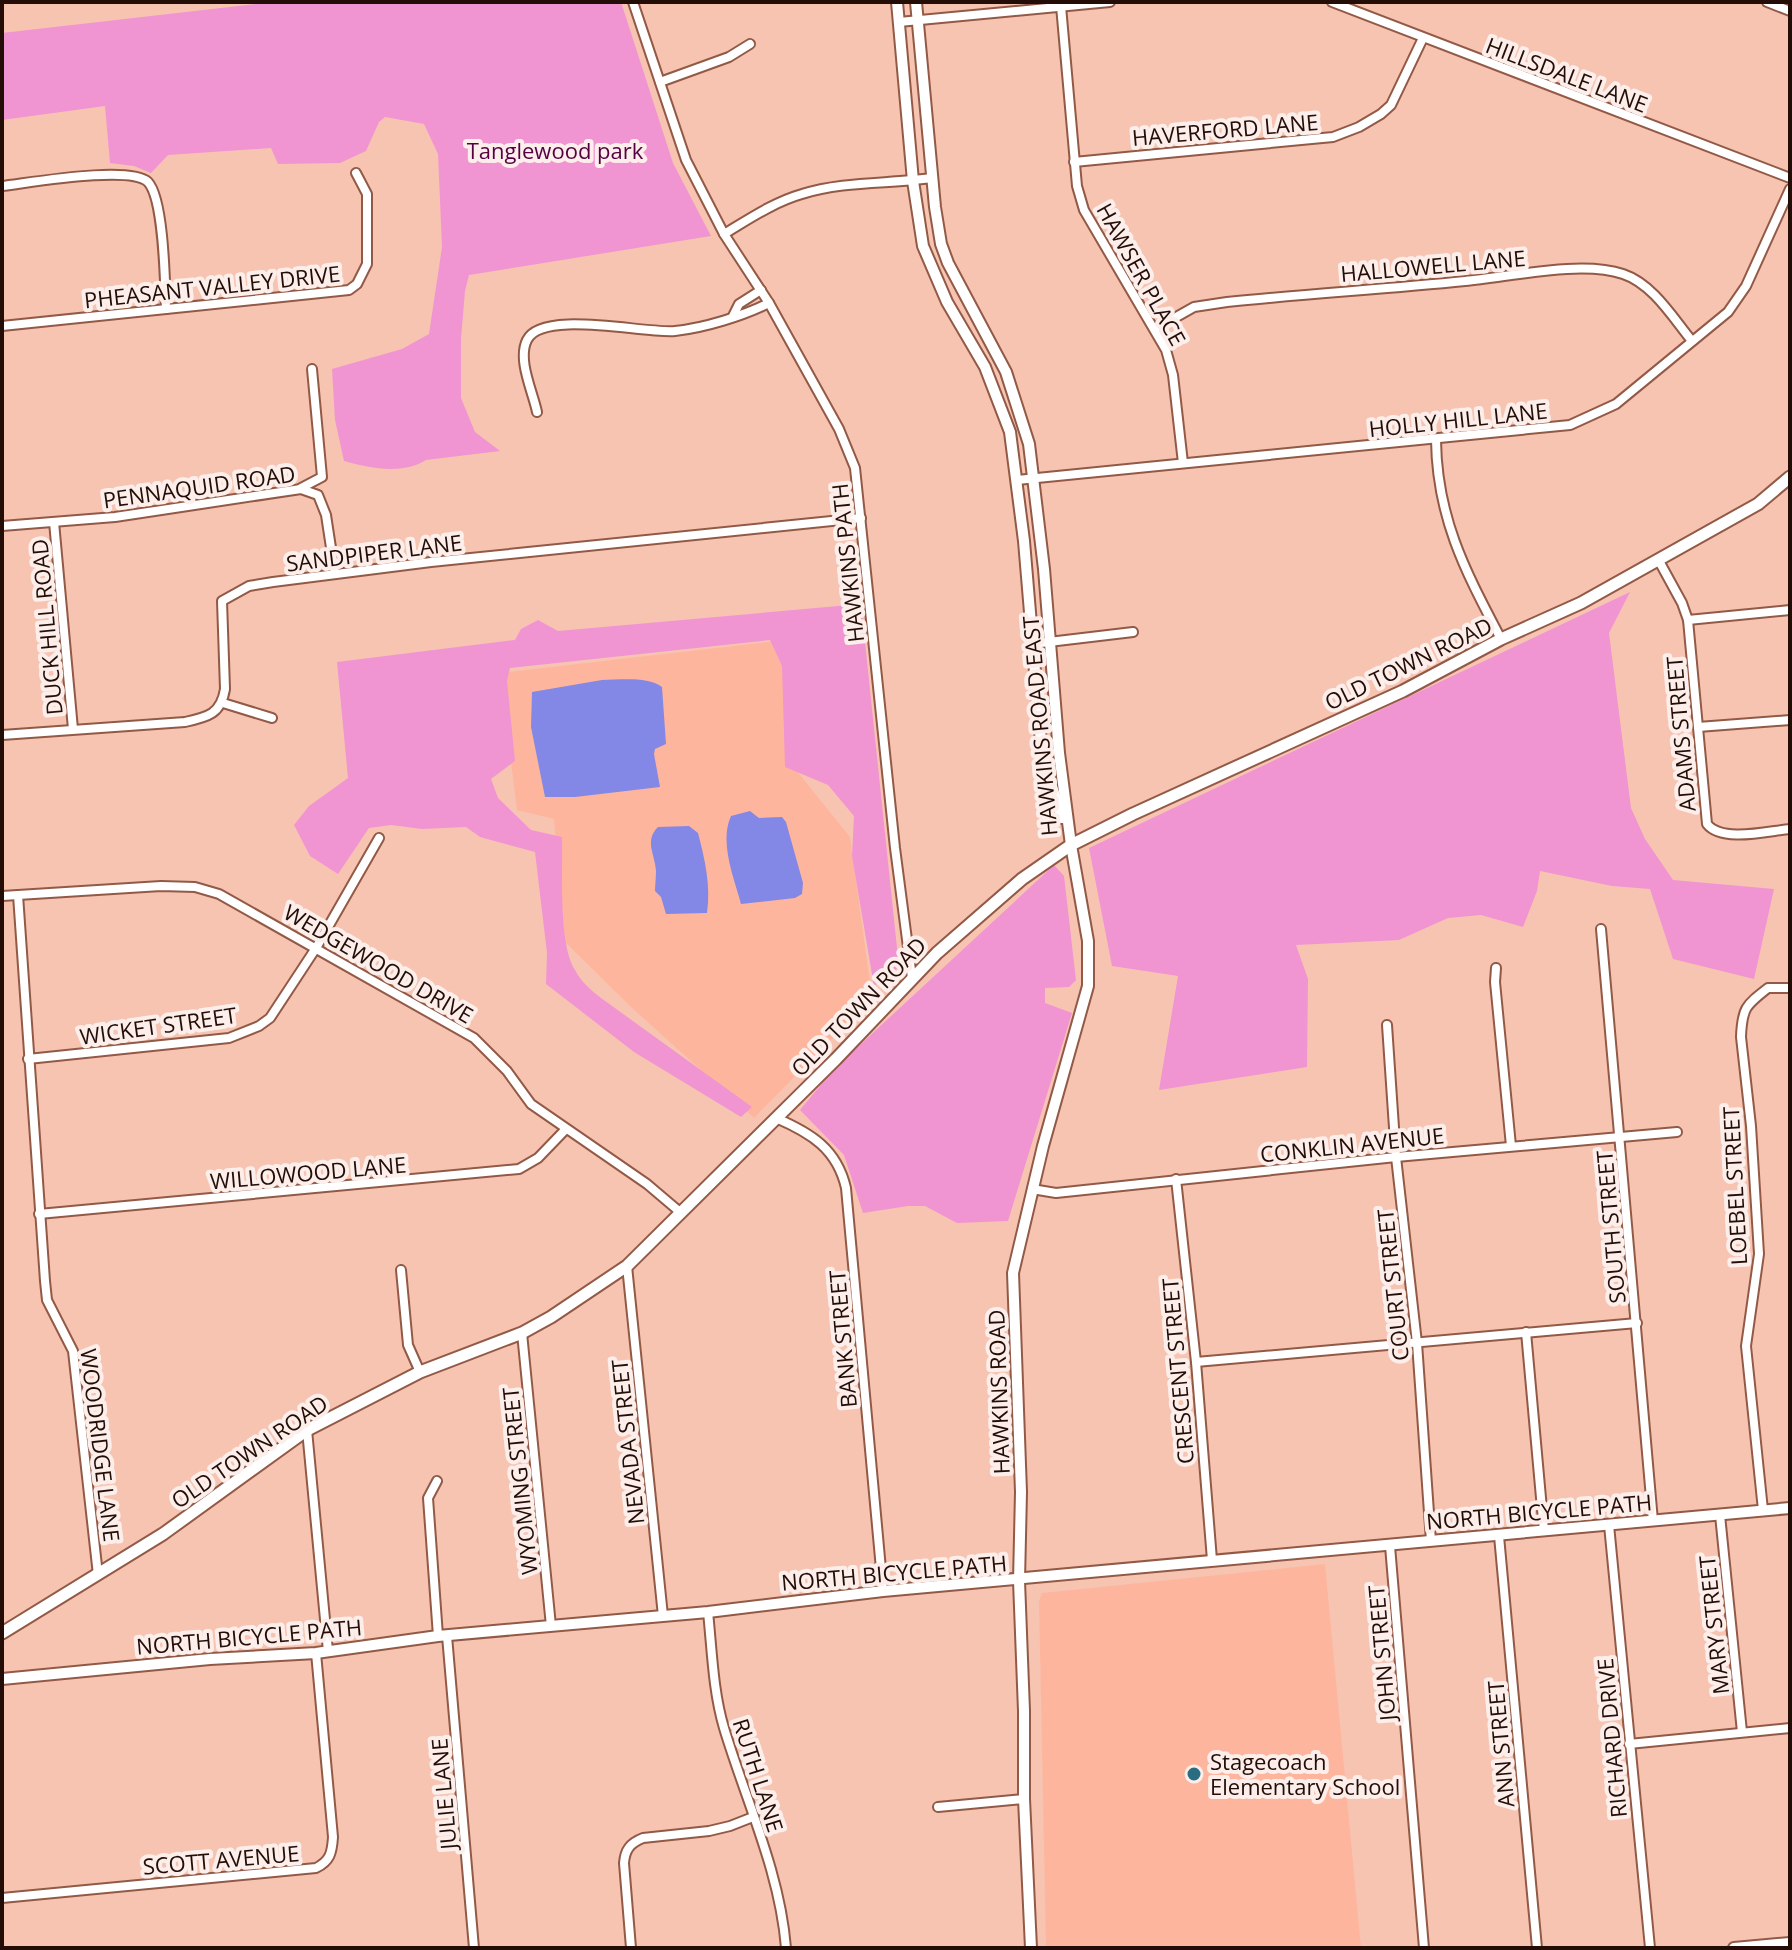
<svg xmlns="http://www.w3.org/2000/svg" width="1792" height="1950" font-family="'Open Sans',sans-serif">
	<rect width="100%" height="100%" fill="#f7c4b2"/>
	<g fill="#fdb69d">
		<polygon points="785,640 788,760 850,837 872,998 754,1118 631,1007 565,942 554,819 517,810 500,673"/>
		<polygon points="1325,1564 1361,1948 1046,1948 1039,1601 1042,1593"/>
	</g>
	<g fill="#f194d2">
		<path d="M273,2H621L673,163L711,236L469,275L465,291L461,339V398L475,432L500,451L426,460C402,475 370,468 344,461L335,420L332,369L402,349L429,334L442,247L438,154L424,124L385,117L379,122L366,151L340,163L278,164L271,148L168,155L151,173L134,166L110,163L105,106L2,120V33Z"/>
		<polygon points="1630,592 1609,633 1631,808 1645,839 1673,880 1774,889 1754,979 1673,959 1650,889 1612,886 1540,871 1537,891 1523,927 1481,915 1448,918 1399,940 1296,945 1308,979 1307,1067 1159,1090 1178,976 1112,966 1089,848"/>
		<path d="M861,604L899,967L874,986L852,856L854,816L828,785L785,767L782,666L770,640L510,668L507,681L515,761L491,779L498,798L531,830L562,837C563,871 558,943 575,970C581,982 591,990 601,998L752,1107L741,1117L634,1052L546,984L547,953L535,852L480,837L466,827L422,829L391,825L369,828L338,874L310,856L294,825L309,806L348,778L337,662L515,640L521,629L538,620L558,631Z"/>
		<polygon points="1054,865 1064,876 1076,980 1069,987 1045,988 1045,1003 1072,1013 1008,1221 957,1223 925,1206 908,1206 863,1213 844,1155 800,1110 834,1069"/>
	</g>
	<g fill="#8387e5">
		<path d="M602,680C620,680 647,676 662,687L666,744L655,749L654,754L660,787L575,797H545L531,727L532,692Z"/>
		<path d="M750,811L759,818L782,817L786,822L803,883L802,894L795,898L741,904C734,878 719,842 731,816Z"/>
		<path d="M689,826L698,833C705,860 711,886 707,913L666,914L661,897L655,891C655,885 656,878 656,871C655,854 644,841 658,827Z"/>
	</g>
	<g fill="none" stroke-linecap="round" stroke-linejoin="round">
		<defs>
			<g id="minor">
				<polyline points="633,2 686,160 724,234 769,303 839,429 855,468 895,848 912,978"/>
				<polyline points="1332,2 1790,178"/>
				<polyline points="1767,2 1790,11"/>
				<polyline points="1061,6 1077,186 1084,210 1166,350 1173,375 1183,463"/>
				<polyline points="899,22 1110,2"/>
				<polyline points="660,82 729,57 750,44"/>
				<polyline points="1074,162 1333,137 1359,127 1381,114 1391,105 1423,38"/>
				<path d="M2,186C29,183 130,165 148,182C164,199 165,283 166,309"/>
				<path d="M724,234C749,219 774,202 802,194C843,181 889,184 932,178"/>
				<polyline points="733,316 739,304 761,290"/>
				<polyline points="2,326 349,290 357,284 367,264 367,194 356,173"/>
				<path d="M1155,329L1194,307L1227,302C1306,294 1385,289 1465,281C1510,277 1581,260 1623,274C1653,284 1673,318 1692,341"/>
				<path d="M537,412C533,392 517,360 527,340C542,309 645,334 675,331C704,328 743,316 769,303"/>
				<path d="M1436,440C1437,519 1466,572 1501,639"/>
				<polyline points="1017,480 1570,425 1616,404 1728,312 1746,286 1790,189"/>
				<polyline points="301,488 322,477 312,369"/>
				<polyline points="54,522 73,729"/>
				<polyline points="2,526 115,517 301,489 318,495 326,515 335,574"/>
				<path d="M1659,561L1682,603L1688,620L1707,824C1722,843 1768,831 1790,829"/>
				<polyline points="1688,620 1790,610"/>
				<polyline points="1032,644 1133,632"/>
				<polyline points="223,703 272,718"/>
				<polyline points="1698,727 1790,720"/>
				<path d="M2,735L185,722C208,717 221,714 225,689L222,601L249,586L273,582L431,562L861,518"/>
				<polyline points="18,895 45,1281 47,1300 73,1351 98,1575"/>
				<polyline points="2,896 161,886 195,887 219,894 474,1038 507,1071 531,1104 647,1184 680,1212"/>
				<polyline points="1601,929 1653,1521"/>
				<polyline points="1496,968 1495,982 1511,1146"/>
				<polyline points="1387,1025 1396,1157 1417,1343 1431,1541"/>
				<polyline points="28,1059 229,1038 259,1026 270,1018 316,948 379,838"/>
				<path d="M776,1118C811,1133 837,1149 846,1188L883,1591"/>
				<polyline points="1176,1179 1196,1362 1212,1560"/>
				<polyline points="1032,1189 1056,1193 1396,1157 1677,1132"/>
				<polyline points="39,1214 519,1169 538,1158 565,1130"/>
				<polyline points="627,1266 663,1616"/>
				<polyline points="401,1270 408,1345 420,1372"/>
				<polyline points="1526,1332 1544,1531"/>
				<polyline points="522,1333 551,1626"/>
				<polyline points="1196,1362 1637,1323"/>
				<polyline points="307,1430 328,1651"/>
				<polyline points="437,1481 428,1498 438,1636"/>
				<path d="M1763,1510L1746,1346L1759,1254L1751,1126L1741,1037C1742,1008 1746,1005 1768,988H1790"/>
				<polyline points="1720,1515 1742,1732"/>
				<polyline points="1609,1525 1650,1948"/>
				<polyline points="1499,1536 1537,1948"/>
				<polyline points="1390,1546 1424,1948"/>
				<path d="M708,1612C712,1650 713,1691 724,1728C746,1801 780,1872 786,1948"/>
				<polyline points="447,1636 474,1948"/>
				<polyline points="1629,1744 1790,1728"/>
				<polyline points="938,1807 1024,1799"/>
				<path d="M2,1898L316,1868C330,1861 332,1853 333,1837L316,1653"/>
				<path d="M631,1948L624,1863C625,1850 630,1843 643,1838L709,1831L730,1826L753,1817"/>
			</g>
			<g id="tertiary">
				<polyline points="897,2 913,181 923,246 947,302 985,367 1010,432 1024,541 1042,755 1062,818"/>
				<polyline points="916,2 935,207 941,244 948,263 1006,372 1029,444 1044,569 1059,753 1071,845 1088,941 1088,986 1043,1146 1013,1273 1021,1492 1019,1581 1024,1711 1024,1799 1031,1948"/>
				<polyline points="2,1679 210,1659 316,1653 438,1636 708,1612 883,1591 1790,1508"/>
				<polyline points="1734,1948 1790,1943"/>
			</g>
			<polyline id="secondary" points="2,1633 163,1534 307,1430 420,1372 522,1333 551,1317 627,1266 836,1059 937,953 1022,879 1071,845 1133,814 1403,691 1501,639 1581,603 1758,504 1790,477"/>
		</defs>
		<use href="#minor" stroke="#925a46" stroke-width="12"/>
		<use href="#tertiary" stroke="#925a46" stroke-width="14"/>
		<use href="#secondary" stroke="#925a46" stroke-width="15"/>
		<use href="#minor" stroke="#fff" stroke-width="8"/>
		<use href="#tertiary" stroke="#fff" stroke-width="10"/>
		<use href="#secondary" stroke="#fff" stroke-width="11"/>
	</g>
	<circle fill="#2b6d80" stroke="#fceeea" stroke-width="3" cx="1194" cy="1774" r="8"/>
	<g text-anchor="middle" dominant-baseline="central" stroke-width="8" stroke-linejoin="round" paint-order="stroke">
		<g font-size="22" fill="#230d06" stroke="#fceeea">
			<text transform="translate(1567 74) rotate(21)">HILLSDALE LANE</text>
			<text transform="translate(1225 129) rotate(-5)">HAVERFORD LANE</text>
			<text transform="translate(1433 265) rotate(-5)">HALLOWELL LANE</text>
			<text transform="translate(1142 274) rotate(61)">HAWSER PLACE</text>
			<text transform="translate(212 286) rotate(-6)">PHEASANT VALLEY DRIVE</text>
			<text transform="translate(1458 419) rotate(-6)">HOLLY HILL LANE</text>
			<text transform="translate(199 486) rotate(-8)">PENNAQUID ROAD</text>
			<text transform="translate(374 552) rotate(-7)">SANDPIPER LANE</text>
			<text transform="translate(847 563) rotate(-96)">HAWKINS PATH</text>
			<text transform="translate(46 627) rotate(-95)">DUCK HILL ROAD</text>
			<text transform="translate(1408 663) rotate(-26)">OLD TOWN ROAD</text>
			<text transform="translate(1039 726) rotate(-95)">HAWKINS ROAD EAST</text>
			<text transform="translate(1680 734) rotate(-95)">ADAMS STREET</text>
			<text transform="translate(379 963) rotate(30)">WEDGEWOOD DRIVE</text>
			<text transform="translate(858 1006) rotate(-46)">OLD TOWN ROAD</text>
			<text transform="translate(158 1025) rotate(-8)">WICKET STREET</text>
			<text transform="translate(1352 1144) rotate(-6)">CONKLIN AVENUE</text>
			<text transform="translate(308 1172) rotate(-5)">WILLOWOOD LANE</text>
			<text transform="translate(1734 1186) rotate(-93)">LOEBEL STREET</text>
			<text transform="translate(1610 1227) rotate(-95)">SOUTH STREET</text>
			<text transform="translate(1392 1285) rotate(-96)">COURT STREET</text>
			<text transform="translate(842 1339) rotate(-95)">BANK STREET</text>
			<text transform="translate(1177 1371) rotate(-95)">CRESCENT STREET</text>
			<text transform="translate(998 1392) rotate(-92)">HAWKINS ROAD</text>
			<text transform="translate(627 1442) rotate(-96)">NEVADA STREET</text>
			<text transform="translate(101 1445) rotate(83)">WOODRIDGE LANE</text>
			<text transform="translate(249 1451) rotate(-34)">OLD TOWN ROAD</text>
			<text transform="translate(519 1481) rotate(-96)">WYOMING STREET</text>
			<text transform="translate(1539 1511) rotate(-5)">NORTH BICYCLE PATH</text>
			<text transform="translate(894 1572) rotate(-5)">NORTH BICYCLE PATH</text>
			<text transform="translate(1713 1625) rotate(-96)">MARY STREET</text>
			<text transform="translate(249 1636) rotate(-5)">NORTH BICYCLE PATH</text>
			<text transform="translate(1381 1653) rotate(-95)">JOHN STREET</text>
			<text transform="translate(1611 1738) rotate(-95)">RICHARD DRIVE</text>
			<text transform="translate(1500 1744) rotate(-95)">ANN STREET</text>
			<text transform="translate(759 1775) rotate(72)">RUTH LANE</text>
			<text transform="translate(443 1794) rotate(-95)">JULIE LANE</text>
			<text transform="translate(221 1859) rotate(-5)">SCOTT AVENUE</text>
		</g>
		<g font-size="22" fill="#560043" stroke="#fceeea">
			<text x="555" y="150">Tanglewood park</text>
		</g>
		<g font-size="22" fill="#230d06" stroke="#fceeea" text-anchor="start">
			<text x="1210" y="1761">Stagecoach<tspan x="1210" dy="25">Elementary School</tspan></text>
		</g>
	</g>
	<rect width="1792" height="1950" fill="none" stroke="#230d06" stroke-width="8"/>
</svg>
